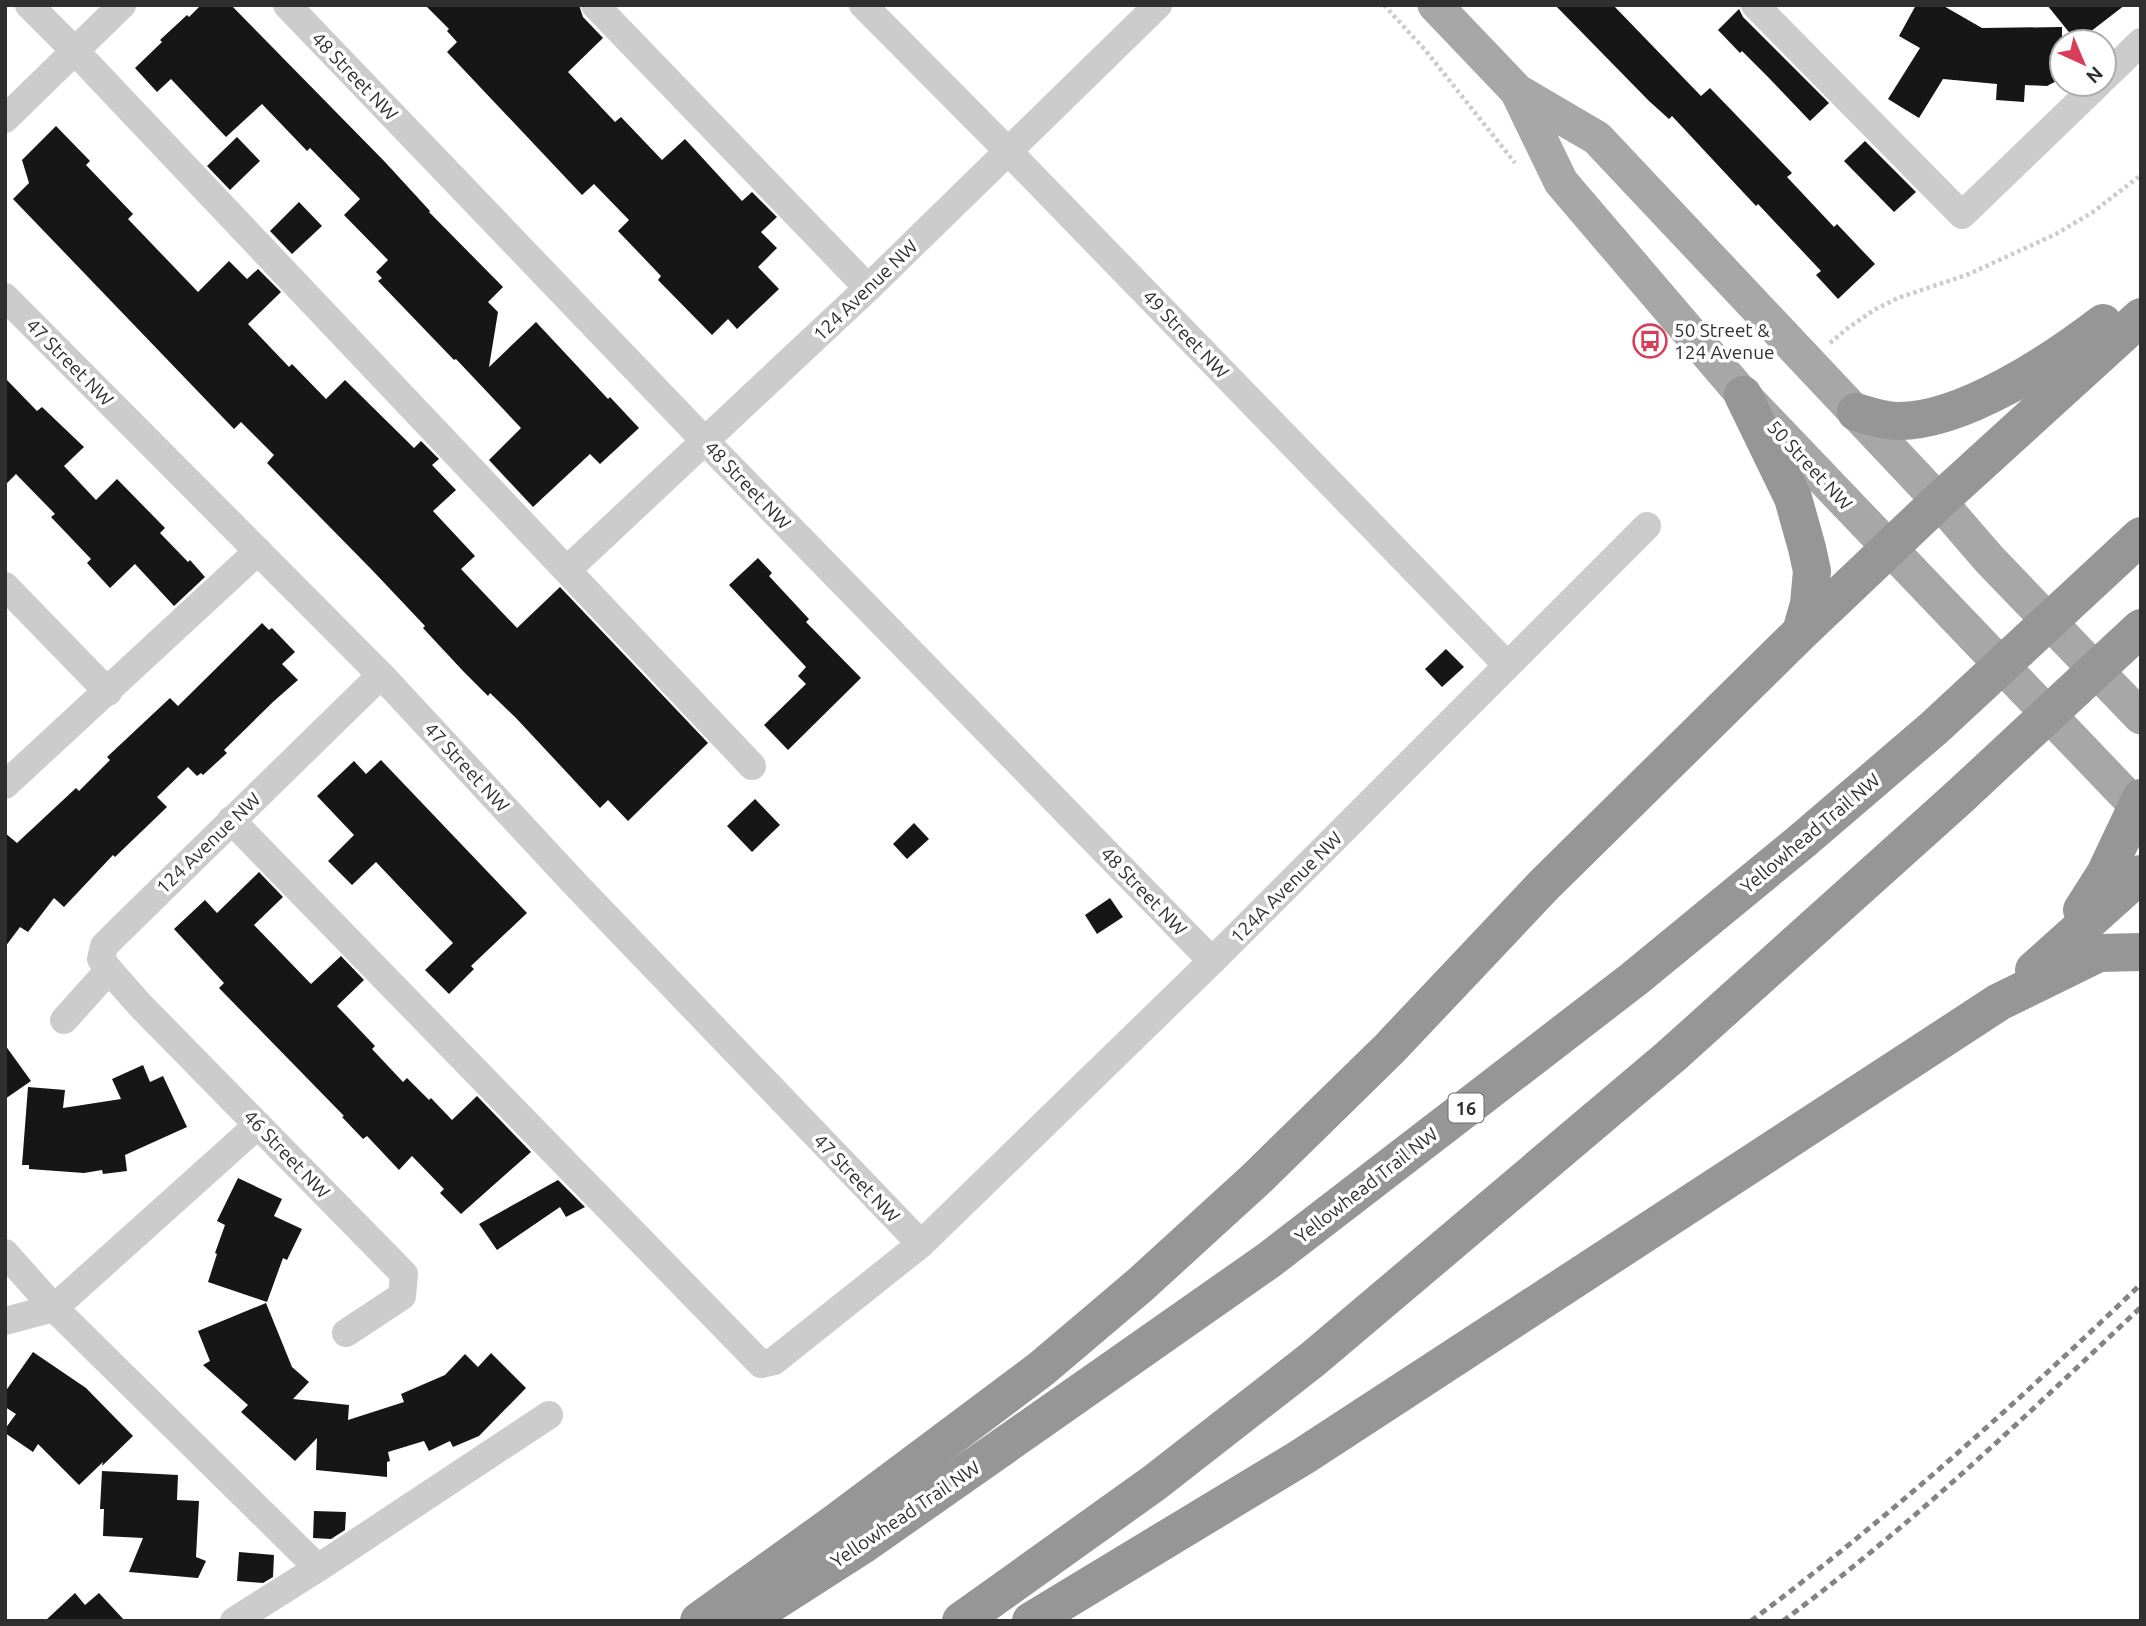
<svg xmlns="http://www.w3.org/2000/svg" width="2146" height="1626" font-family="Ubuntu,sans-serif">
	<rect width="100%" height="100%" fill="#fff"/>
	<g fill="#161616">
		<polygon points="201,5 231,5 385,162 430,211 429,212 503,287 488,302 498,312 489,367 536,322 608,399 610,397 639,428 600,464 590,454 533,507 489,460 521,428 456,359 454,360 378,281 382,278 376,272 388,260 344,215 360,199 310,148 307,151 262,104 226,137 171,79 157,92 135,68 162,42 160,40 187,15 189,17"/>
		<polygon points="425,5 579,5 583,17 603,38 568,72 615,122 621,117 662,160 685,139 742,201 752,192 777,217 761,232 777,248 758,267 779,289 737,329 728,319 712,335 658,280 661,276 618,231 629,220 594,184 582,195 447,52 457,42 447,31 449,29"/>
		<polygon points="1555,5 1613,5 1701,96 1710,88 1792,173 1787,177 1834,227 1837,224 1875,264 1838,299 1816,275 1821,271 1758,204 1756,206 1672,116 1669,119 1649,101"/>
		<polygon points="1916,5 1942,5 1982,28 2062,27 2062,78 2047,86 2025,85 2024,102 1996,100 1997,84 1943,79 1919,118 1888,99 1920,48 1899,36"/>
		<polygon points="2047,5 2125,5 2077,42"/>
		<polygon points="1739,9 1743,17 1829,103 1810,121 1768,77 1742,51 1740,53 1718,30"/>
		<polygon points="56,126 90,161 86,165 133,214 128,219 198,292 229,261 247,279 258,269 281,292 248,324 289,367 292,364 326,399 345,380 414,448 421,441 439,459 432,465 456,490 433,511 475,556 461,569 517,628 560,587 708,743 628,821 608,800 600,808 516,718 490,693 488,696 463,671 423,628 425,626 373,571 267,463 274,455 241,422 234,429 13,199 29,183 22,160"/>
		<polygon points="237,137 260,161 230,190 207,166"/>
		<polygon points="1865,141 1916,192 1894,212 1844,161"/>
		<polygon points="299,202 322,226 292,254 270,231"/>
		<polygon points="5,378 37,411 42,407 84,447 64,466 96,500 117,479 165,528 160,533 188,562 190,560 205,577 174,606 135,564 110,588 87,563 91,559 51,517 55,514 16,474 5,485"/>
		<polygon points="758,558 772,573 769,576 809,619 806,622 861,678 788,750 764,725 806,684 798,676 806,667 729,585"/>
		<polygon points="262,623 269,630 272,628 295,652 282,664 298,680 274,701 224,750 227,753 203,775 201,773 197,776 188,767 157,797 167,807 115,857 113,855 64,907 54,898 28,932 20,927 5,947 5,833 17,843 76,788 79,791 110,760 107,757 170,698 178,706"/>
		<polygon points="1446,649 1464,667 1442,687 1425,669"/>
		<polygon points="381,760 527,913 471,966 474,969 449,994 425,970 453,943 376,862 352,885 328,861 354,835 317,796 354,761 366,774"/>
		<polygon points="755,799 780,825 752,852 727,826"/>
		<polygon points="914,823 929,839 907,859 893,844"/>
		<polygon points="259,872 283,897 254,925 311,984 341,956 364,980 337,1006 375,1046 372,1049 403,1082 407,1078 429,1100 431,1098 452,1120 477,1096 531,1152 461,1214 440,1193 444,1189 412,1156 399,1170 367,1136 363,1139 342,1117 344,1116 219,988 224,983 174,929 205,900 217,913"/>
		<polygon points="1110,898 1123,917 1097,934 1085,915"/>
		<polygon points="5,1045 31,1081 5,1099"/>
		<polygon points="143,1065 150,1082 163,1076 187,1127 125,1155 127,1171 103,1174 102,1170 84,1173 29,1169 29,1165 22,1165 28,1087 65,1090 63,1108 121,1099 112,1079"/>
		<polygon points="238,1178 282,1199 274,1216 302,1229 287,1260 283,1258 267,1302 208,1282 217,1254 215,1253 225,1225 217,1221"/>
		<polygon points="558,1180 585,1207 566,1217 560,1207 497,1250 479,1224"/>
		<polygon points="266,1303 292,1367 309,1382 293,1399 349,1405 348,1420 404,1402 401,1394 445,1375 465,1354 478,1367 491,1353 526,1388 479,1436 453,1447 450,1441 429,1451 424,1441 388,1452 390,1461 387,1462 387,1477 316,1470 317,1438 295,1461 241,1412 248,1405 203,1365 210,1361 198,1331"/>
		<polygon points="33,1352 86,1388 133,1436 102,1466 103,1462 79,1485 38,1444 33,1452 5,1433 5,1429 16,1414 5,1407 5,1392"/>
		<polygon points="102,1471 178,1475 177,1500 199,1501 196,1557 206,1561 198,1578 129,1572 143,1538 103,1536 104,1509 100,1509"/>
		<polygon points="314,1511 346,1512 345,1530 331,1539 313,1538"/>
		<polygon points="239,1552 274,1555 273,1577 263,1583 237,1581"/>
		<polygon points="75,1593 85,1605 99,1593 125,1621 45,1621"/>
	</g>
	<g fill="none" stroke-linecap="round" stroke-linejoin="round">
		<g stroke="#ccc" stroke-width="4.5" stroke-dasharray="3.5 3.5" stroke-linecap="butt">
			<polyline points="1384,5 1426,51 1515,163"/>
			<polyline points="1830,343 1848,328 1874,310 1898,298 1969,274 2056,234 2093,212 2141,175"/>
		</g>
		<g stroke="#ccc" stroke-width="28">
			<polyline points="29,5 75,51 752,766"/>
			<polyline points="287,5 705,441 1212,961"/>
			<polyline points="595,5 868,288"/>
			<polyline points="863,5 1007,150 1507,665"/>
			<polyline points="1755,5 1962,215 2098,84"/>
			<polyline points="2104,78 2141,42"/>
			<polyline points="5,119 122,5"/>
			<polyline points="5,297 381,675 578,887 921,1244"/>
			<polyline points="567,570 868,288 1158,5"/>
			<polyline points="5,586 108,692"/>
			<polyline points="5,785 258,551"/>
			<polyline points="231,820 761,1364 774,1361 921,1244 1212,961 1647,526"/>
			<polyline points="109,970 140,1005 404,1274 402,1296 346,1333"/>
			<polyline points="64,1020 109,970 101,959 104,946 117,933 381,675"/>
			<polyline points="5,1253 54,1308 318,1568"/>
			<polyline points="5,1321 54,1308 258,1125"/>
			<polyline points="234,1621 318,1568 549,1415"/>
		</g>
		<g stroke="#a7a7a7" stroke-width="35">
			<polyline points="1435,5 1517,91 1597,138 1939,501 1989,559 2141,717"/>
			<polyline points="1517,91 1561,182 1743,395 2141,811"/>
		</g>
		<g stroke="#969696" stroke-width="38">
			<polyline points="1743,395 1793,498 1807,548 1812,571 1809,604 1801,632"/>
			<path d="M1856,412C1869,416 1883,421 1897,421C1962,422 2052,362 2103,323"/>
			<polyline points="2082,910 2105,874 2141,798"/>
			<polyline points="2034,970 2141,874"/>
			<polyline points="699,1621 838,1521 1041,1369 1140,1285 1255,1180 1389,1049 1544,885 1801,632 1939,501 2141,317"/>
			<polyline points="744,1621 864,1544 1269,1260 1634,979 1802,841 1934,728 2141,536"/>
			<polyline points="961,1621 1154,1483 1313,1359 1670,1057 1957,799 2141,628"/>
			<polyline points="1031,1621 1302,1457 1999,1002 2099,953 2141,952"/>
		</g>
		<g stroke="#848484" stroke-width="5" stroke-dasharray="7 5" stroke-linecap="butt">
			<path d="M1751,1621C1889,1518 2017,1403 2141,1284"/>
			<path d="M1783,1621C1911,1526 2026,1416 2141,1307"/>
		</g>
	</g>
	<defs>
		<symbol id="bus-ring" viewBox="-11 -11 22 22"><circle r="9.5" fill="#fff" stroke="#d93e59" stroke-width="1.5"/><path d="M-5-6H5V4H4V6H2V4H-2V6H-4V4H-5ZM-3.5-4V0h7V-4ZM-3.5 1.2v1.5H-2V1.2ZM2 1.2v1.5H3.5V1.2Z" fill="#d93e59"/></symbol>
	</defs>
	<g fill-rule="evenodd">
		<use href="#bus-ring" x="1631" y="322" width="38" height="38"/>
	</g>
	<g text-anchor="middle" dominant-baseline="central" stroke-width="7" stroke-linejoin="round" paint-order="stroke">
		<rect fill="#fff" stroke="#6d6d6d" stroke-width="2" x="1448.5" y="1093.5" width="35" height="29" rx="5"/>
		<g font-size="18" font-weight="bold" fill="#2f2f2f">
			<text x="1466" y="1108">16</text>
		</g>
		<g font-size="19" fill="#2f2f2f" stroke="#fff">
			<text transform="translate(355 76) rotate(46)">48 Street NW</text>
			<text transform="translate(865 290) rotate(-44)">124 Avenue NW</text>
			<text transform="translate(1186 334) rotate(46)">49 Street NW</text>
			<text transform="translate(70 362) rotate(45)">47 Street NW</text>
			<text transform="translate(1810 465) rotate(47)">50 Street NW</text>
			<text transform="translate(748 485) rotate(46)">48 Street NW</text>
			<text transform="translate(467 767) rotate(47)">47 Street NW</text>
			<text transform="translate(1810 833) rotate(-40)">Yellowhead Trail NW</text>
			<text transform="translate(208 843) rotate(-44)">124 Avenue NW</text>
			<text transform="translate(1286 887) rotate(-45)">124A Avenue NW</text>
			<text transform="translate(1144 891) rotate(46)">48 Street NW</text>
			<text transform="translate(287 1154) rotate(46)">46 Street NW</text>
			<text transform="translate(857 1178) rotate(46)">47 Street NW</text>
			<text transform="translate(1366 1185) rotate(-38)">Yellowhead Trail NW</text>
			<text transform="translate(905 1514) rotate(-34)">Yellowhead Trail NW</text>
		</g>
		<g font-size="19" fill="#2f2f2f" stroke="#fff" text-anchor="start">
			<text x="1674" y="330">50 Street &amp;<tspan x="1674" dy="22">124 Avenue</tspan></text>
		</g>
	</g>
	<rect width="2146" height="1626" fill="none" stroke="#2f2f2f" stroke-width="14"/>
	<g transform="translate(2083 63) rotate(136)"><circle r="33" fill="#ffffff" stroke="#acacac" stroke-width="2"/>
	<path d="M0-5L12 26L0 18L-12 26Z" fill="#d93e59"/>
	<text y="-10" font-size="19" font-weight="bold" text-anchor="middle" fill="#2f2f2f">N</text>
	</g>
</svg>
